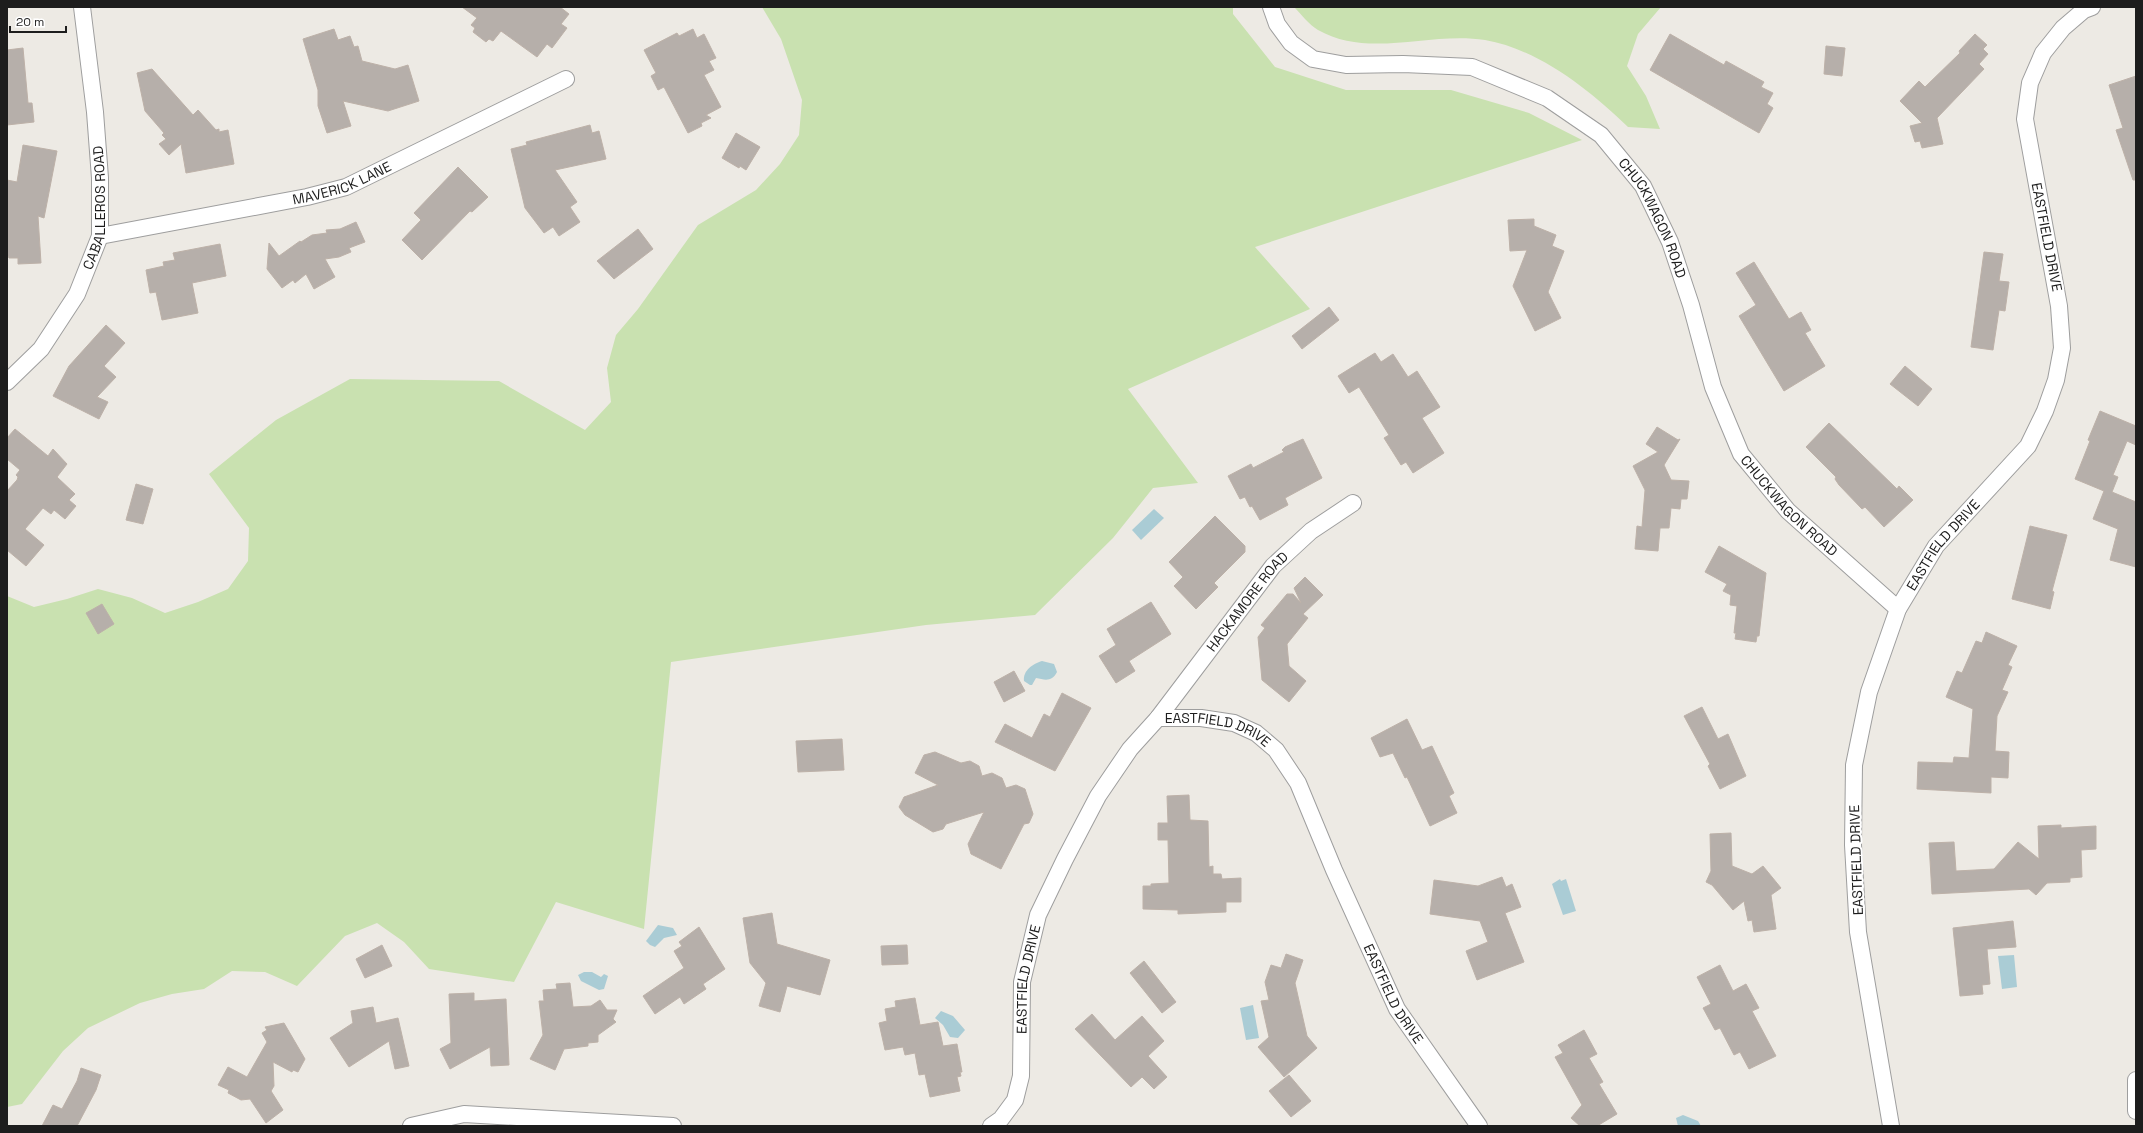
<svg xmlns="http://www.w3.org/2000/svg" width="2143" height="1133" font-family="'Space Grotesk',sans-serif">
	<rect width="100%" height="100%" fill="#edeae4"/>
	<g fill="#c9e1b0">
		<polygon points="762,7 1233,7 1233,14 1275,67 1346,90 1451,90 1529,113 1582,140 1255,247 1310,309 1128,389 1198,483 1153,488 1113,538 1035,615 926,625 671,662 644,929 556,902 514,982 429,969 404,942 377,923 345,936 297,986 265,972 232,971 204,989 172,994 140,1003 88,1028 63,1051 22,1104 7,1107 7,596 34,607 67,599 98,589 132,598 165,613 198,602 228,589 248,561 249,528 209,474 276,420 350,379 499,381 585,430 611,402 607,368 616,335 638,309 698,225 756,190 780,164 799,135 802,100 781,39"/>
		<path d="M1294,7H1661L1638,34L1627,66L1646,96L1660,129L1628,127C1590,90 1538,49 1485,40C1430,31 1369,59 1318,30C1309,25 1301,14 1294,7Z"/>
	</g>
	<g fill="#aaccd5">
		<polygon points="1154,509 1164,518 1141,540 1132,530"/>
		<path d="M1042,661L1054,664L1057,672C1052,682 1045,680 1036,678L1032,685H1030L1024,681C1023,670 1033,664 1042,661Z"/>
		<polygon points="1560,879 1561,881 1566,879 1576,911 1563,915 1552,884"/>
		<polygon points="658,925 673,928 677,935 664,938 655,947 650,945 646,941"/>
		<polygon points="2014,955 2017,987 2002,989 1998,956"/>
		<polygon points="584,972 592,972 601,977 604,974 608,976 604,989 599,990 581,981 578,975"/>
		<polygon points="1253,1005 1259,1038 1246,1040 1240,1008"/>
		<polygon points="941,1011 953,1016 965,1030 958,1038 950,1037 943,1025 935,1018"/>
		<polygon points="1683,1115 1698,1121 1701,1126 1678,1126 1676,1118"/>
	</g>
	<g fill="#b6afaa" stroke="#bdb1a8">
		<polygon points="462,7 560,7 569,14 561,24 567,28 552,48 547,44 537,57 501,31 493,41 489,39 486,42 473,32 475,28 471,25 477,18"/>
		<polygon points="334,29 338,40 350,36 354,47 358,46 362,61 395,69 408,65 419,101 388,111 343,101 351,126 327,133 318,106 318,90 303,39"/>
		<polygon points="693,29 697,38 704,34 716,58 709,61 714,70 704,75 721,107 706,115 711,118 701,123 702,126 688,133 664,87 658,90 651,76 656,73 644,50 677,33 679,36"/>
		<polygon points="1670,34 1724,65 1726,61 1764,82 1761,87 1773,93 1767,104 1773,108 1759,133 1650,70"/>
		<polygon points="1975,34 1987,45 1983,49 1988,54 1979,64 1984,69 1937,118 1943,144 1922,148 1920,141 1915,142 1910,126 1922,123 1900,101 1919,81 1925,87 1960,53 1959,51"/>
		<polygon points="1826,46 1845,48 1842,76 1824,74"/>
		<polygon points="23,48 28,103 32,103 34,122 7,125 7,50"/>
		<polygon points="152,69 193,115 198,110 216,130 219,129 219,132 228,130 234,164 186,173 181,144 169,155 159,144 166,139 162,135 164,133 145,111 137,73"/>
		<polygon points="2136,76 2136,180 2133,180 2116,130 2123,128 2109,85"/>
		<polygon points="590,125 592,133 599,131 606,159 555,170 577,202 570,207 580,222 559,236 553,227 544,233 525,208 511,149 527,145 526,142"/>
		<polygon points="736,133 760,147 746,170 740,166 739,168 722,158"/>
		<polygon points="23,145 57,151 44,218 38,216 41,263 18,264 18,258 9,258 7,254 7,180 17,182"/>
		<polygon points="458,167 488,197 472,212 470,211 422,260 402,240 421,220 414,213"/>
		<polygon points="1534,219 1534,226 1556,235 1552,246 1564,251 1548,292 1561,318 1535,331 1513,286 1527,250 1510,251 1508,220"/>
		<polygon points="356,222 365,242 349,248 351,252 339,257 325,259 335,277 314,289 306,274 295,283 293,280 282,288 267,269 269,243 279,256 300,241 301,242 312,235 327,233 326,230 340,229"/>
		<polygon points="638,229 653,249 614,279 597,261"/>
		<polygon points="220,244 226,276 192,283 198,313 162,320 156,292 150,293 146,270 164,266 163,262 175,260 173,253"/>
		<polygon points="1984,252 2003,254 1999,281 2009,282 2005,311 1999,310 1993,350 1971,347"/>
		<polygon points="1754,262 1789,319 1801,312 1811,330 1805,333 1825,366 1784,391 1739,316 1756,305 1736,273"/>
		<polygon points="1329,307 1339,320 1302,349 1292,336"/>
		<polygon points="106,325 125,343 104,366 116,377 97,397 108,402 99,419 53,396 69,366"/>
		<polygon points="1375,353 1381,362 1393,354 1408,377 1417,371 1440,407 1422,418 1444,453 1413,473 1406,462 1401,465 1384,438 1389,435 1359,387 1349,393 1338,376"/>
		<polygon points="1905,366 1932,389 1918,406 1890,384"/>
		<polygon points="2100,411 2136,426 2136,445 2127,441 2113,475 2118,477 2112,492 2136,502 2136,567 2110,560 2118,529 2093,519 2104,491 2075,479 2090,441 2088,440"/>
		<polygon points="1829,423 1897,489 1899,486 1913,500 1884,527 1865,507 1862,509 1839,485 1835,479 1836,477 1806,447"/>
		<polygon points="1657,427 1678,440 1680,439 1664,465 1671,480 1689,481 1687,499 1681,499 1680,509 1671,508 1669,528 1660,528 1658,551 1635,549 1637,526 1642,527 1645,490 1633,466 1658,452 1646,444"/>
		<polygon points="15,429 48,456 53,449 67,464 57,477 75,494 69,500 76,506 65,519 54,510 51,514 43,508 25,529 44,545 26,566 7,550 7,491 17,480 18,477 16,475 20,470 7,459 7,438"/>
		<polygon points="1303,439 1322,478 1285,498 1288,505 1260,520 1252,506 1250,507 1245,497 1240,499 1228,476 1251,464 1253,468 1284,452 1282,450 1285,447"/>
		<polygon points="136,484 153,489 143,524 126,520"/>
		<polygon points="1215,516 1245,546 1245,552 1214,583 1218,587 1196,609 1174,586 1183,577 1169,562"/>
		<polygon points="2030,526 2067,535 2052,591 2054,592 2050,609 2012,599"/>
		<polygon points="1719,546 1766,573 1759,636 1757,636 1756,642 1735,639 1736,633 1734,633 1737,606 1730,605 1731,595 1723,591 1727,584 1705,572"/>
		<polygon points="1305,577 1323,595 1303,614 1308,618 1287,644 1289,666 1306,681 1289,702 1262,680 1258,637 1265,628 1261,625 1287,594 1293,594 1301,603 1294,588"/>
		<polygon points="1151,602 1171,634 1129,661 1135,671 1116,683 1099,656 1116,645 1107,629"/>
		<polygon points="102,604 114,624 98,634 86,613"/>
		<polygon points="1986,632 2017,646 2008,665 2012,667 2002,690 2008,692 1997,716 1995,751 2009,752 2008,778 1991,777 1991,793 1917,789 1918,762 1953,763 1954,757 1969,758 1973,709 1946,697 1957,671 1962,673 1976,641 1982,643"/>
		<polygon points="1014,671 1025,691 1004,702 994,682"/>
		<polygon points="1062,693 1091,708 1055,771 995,742 1005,724 1032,738 1044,714 1050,717"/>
		<polygon points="1702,707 1718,739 1728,734 1746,776 1720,789 1708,766 1710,764 1684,716"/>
		<polygon points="1407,719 1422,750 1432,746 1454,793 1449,796 1457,813 1430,826 1407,777 1405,778 1393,753 1380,757 1371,738"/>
		<polygon points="842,739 844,770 798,772 796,741"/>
		<polygon points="935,752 961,763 970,761 979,766 982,776 992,773 1002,778 1006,788 1016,785 1025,789 1033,814 1029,823 1024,824 1001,869 971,854 968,844 984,812 946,824 943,829 933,832 905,815 899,807 904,797 938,785 915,773 924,755"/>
		<polygon points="1189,795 1190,820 1208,821 1209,867 1213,866 1213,874 1221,874 1222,879 1241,878 1241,902 1226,902 1226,912 1178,914 1178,910 1143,909 1143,886 1151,886 1151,884 1169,883 1168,840 1158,840 1158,823 1168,823 1167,796"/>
		<polygon points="2061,825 2061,828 2096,826 2096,849 2081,850 2082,877 2070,878 2070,882 2047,883 2036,895 2029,889 1932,894 1929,843 1954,842 1956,871 1994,869 2018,842 2039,859 2038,826"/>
		<polygon points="1731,833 1732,866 1752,874 1763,866 1781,888 1771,895 1776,929 1754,932 1752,920 1748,921 1744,901 1733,910 1712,885 1706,882 1711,871 1710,834"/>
		<polygon points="1502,877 1506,887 1512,884 1521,907 1505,913 1524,962 1477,980 1466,951 1488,942 1480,921 1430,914 1434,880 1478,886"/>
		<polygon points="772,913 777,944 830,960 820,995 787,986 780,1012 759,1006 766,983 750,963 743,918"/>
		<polygon points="2013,921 2016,947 1987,949 1990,984 1982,985 1983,994 1960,996 1953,928"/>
		<polygon points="699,927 725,969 703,984 706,989 684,1004 680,997 655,1014 643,996 684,968 674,951 682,946 679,942"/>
		<polygon points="382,945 392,966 365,978 356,959"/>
		<polygon points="907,945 908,964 882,965 881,946"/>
		<polygon points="1286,954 1303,960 1295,983 1307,1036 1317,1048 1284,1077 1258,1047 1269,1037 1261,1001 1269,1000 1265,982 1271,965 1281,968"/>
		<polygon points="1144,961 1176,1002 1162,1013 1130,973"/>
		<polygon points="1720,965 1733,991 1746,984 1759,1008 1752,1011 1776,1056 1749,1069 1740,1052 1734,1055 1720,1028 1715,1030 1703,1008 1711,1004 1697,977"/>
		<polygon points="570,983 573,1007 591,1006 600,1000 607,1010 617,1010 613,1019 616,1022 598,1035 598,1042 588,1043 588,1046 564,1049 555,1070 530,1059 543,1035 539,1001 544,1001 543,990 557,989 556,984"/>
		<polygon points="474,993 474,1001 506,999 509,1065 491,1066 490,1047 450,1069 440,1049 451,1043 449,994"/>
		<polygon points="915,998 920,1025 938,1022 943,1046 957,1044 962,1072 960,1072 961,1076 957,1077 960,1091 930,1097 925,1074 919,1075 915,1053 905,1055 903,1047 885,1050 879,1023 887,1021 885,1009 896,1007 895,1001"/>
		<polygon points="373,1007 376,1023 398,1018 409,1066 395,1069 389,1041 349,1067 330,1038 353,1023 351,1011"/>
		<polygon points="1092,1014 1115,1040 1142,1016 1164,1041 1148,1056 1167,1077 1154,1089 1142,1077 1131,1087 1075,1029"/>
		<polygon points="284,1023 305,1059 298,1072 293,1070 292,1072 273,1062 274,1086 271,1091 283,1110 266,1123 250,1099 241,1100 228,1093 229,1090 218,1085 228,1067 247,1077 267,1042 262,1033 267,1030 265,1027"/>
		<polygon points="1584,1030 1597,1054 1589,1058 1603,1082 1599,1084 1617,1114 1597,1126 1580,1126 1571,1118 1582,1105 1555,1057 1563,1053 1558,1045"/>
		<polygon points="81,1068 101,1075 96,1090 77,1126 42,1126 53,1105 62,1109 77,1081"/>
		<polygon points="1289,1075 1311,1101 1291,1117 1269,1091"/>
	</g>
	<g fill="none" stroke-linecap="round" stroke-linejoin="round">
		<defs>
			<g id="minor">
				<path id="s1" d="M1271,7L1277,24L1291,43L1313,59L1346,65L1403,64L1472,67L1547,98L1601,135L1643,186L1670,242L1691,305L1713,387L1741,454L1788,511L1898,609"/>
				<path id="s2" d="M100,236L307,197L346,187L566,79"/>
				<path id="s3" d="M7,382L41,349L77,294L100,236V178L95,112L82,7"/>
				<path id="s4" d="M1158,718H1201L1234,723L1256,733L1276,750L1298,783L1334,870L1397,1009L1479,1126"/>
				<polyline points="2136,1080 2136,1111"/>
				<polyline points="411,1126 464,1114 673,1126"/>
				<path id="s5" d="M991,1126L1001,1119L1015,1100L1021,1076L1022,982L1038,915L1065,859L1098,796L1130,749L1158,718L1273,566L1311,531L1353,503"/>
				<path id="s6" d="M1891,1126L1858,932L1853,845L1854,765L1869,692L1898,609L1936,546L2028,446L2045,411L2056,380L2062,348L2059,306L2025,119L2030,83L2043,53L2063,28L2084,10L2092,7"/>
			</g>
		</defs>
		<use href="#minor" stroke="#9e9e9e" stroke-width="18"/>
		<use href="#minor" stroke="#fff" stroke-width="16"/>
	</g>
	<g text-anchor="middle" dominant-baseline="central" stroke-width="4" stroke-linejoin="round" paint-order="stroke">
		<g font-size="14" fill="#1d1d1d" stroke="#fff">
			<text stroke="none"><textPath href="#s2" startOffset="248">MAVERICK LANE</textPath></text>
			<text stroke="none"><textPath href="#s3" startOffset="203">CABALLEROS ROAD</textPath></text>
			<text stroke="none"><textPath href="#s1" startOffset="474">CHUCKWAGON ROAD</textPath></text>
			<text transform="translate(2047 237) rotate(79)">EASTFIELD DRIVE</text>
			<text stroke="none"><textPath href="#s1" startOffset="798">CHUCKWAGON ROAD</textPath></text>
			<text stroke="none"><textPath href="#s6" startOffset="605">EASTFIELD DRIVE</textPath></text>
			<text stroke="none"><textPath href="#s5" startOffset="602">HACKAMORE ROAD</textPath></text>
			<text stroke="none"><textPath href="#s4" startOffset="62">EASTFIELD DRIVE</textPath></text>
			<text transform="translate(1856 860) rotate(-92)">EASTFIELD DRIVE</text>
			<text stroke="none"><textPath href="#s5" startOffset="158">EASTFIELD DRIVE</textPath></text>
			<text stroke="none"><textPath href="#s4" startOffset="398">EASTFIELD DRIVE</textPath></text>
		</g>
	</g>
	<rect width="2143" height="1133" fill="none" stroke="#1d1d1d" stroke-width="16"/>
	<path d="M10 26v6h56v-6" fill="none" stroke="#1d1d1d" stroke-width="2"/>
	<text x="16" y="26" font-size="12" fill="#1d1d1d" stroke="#ffffff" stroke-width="3" paint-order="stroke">20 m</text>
</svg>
